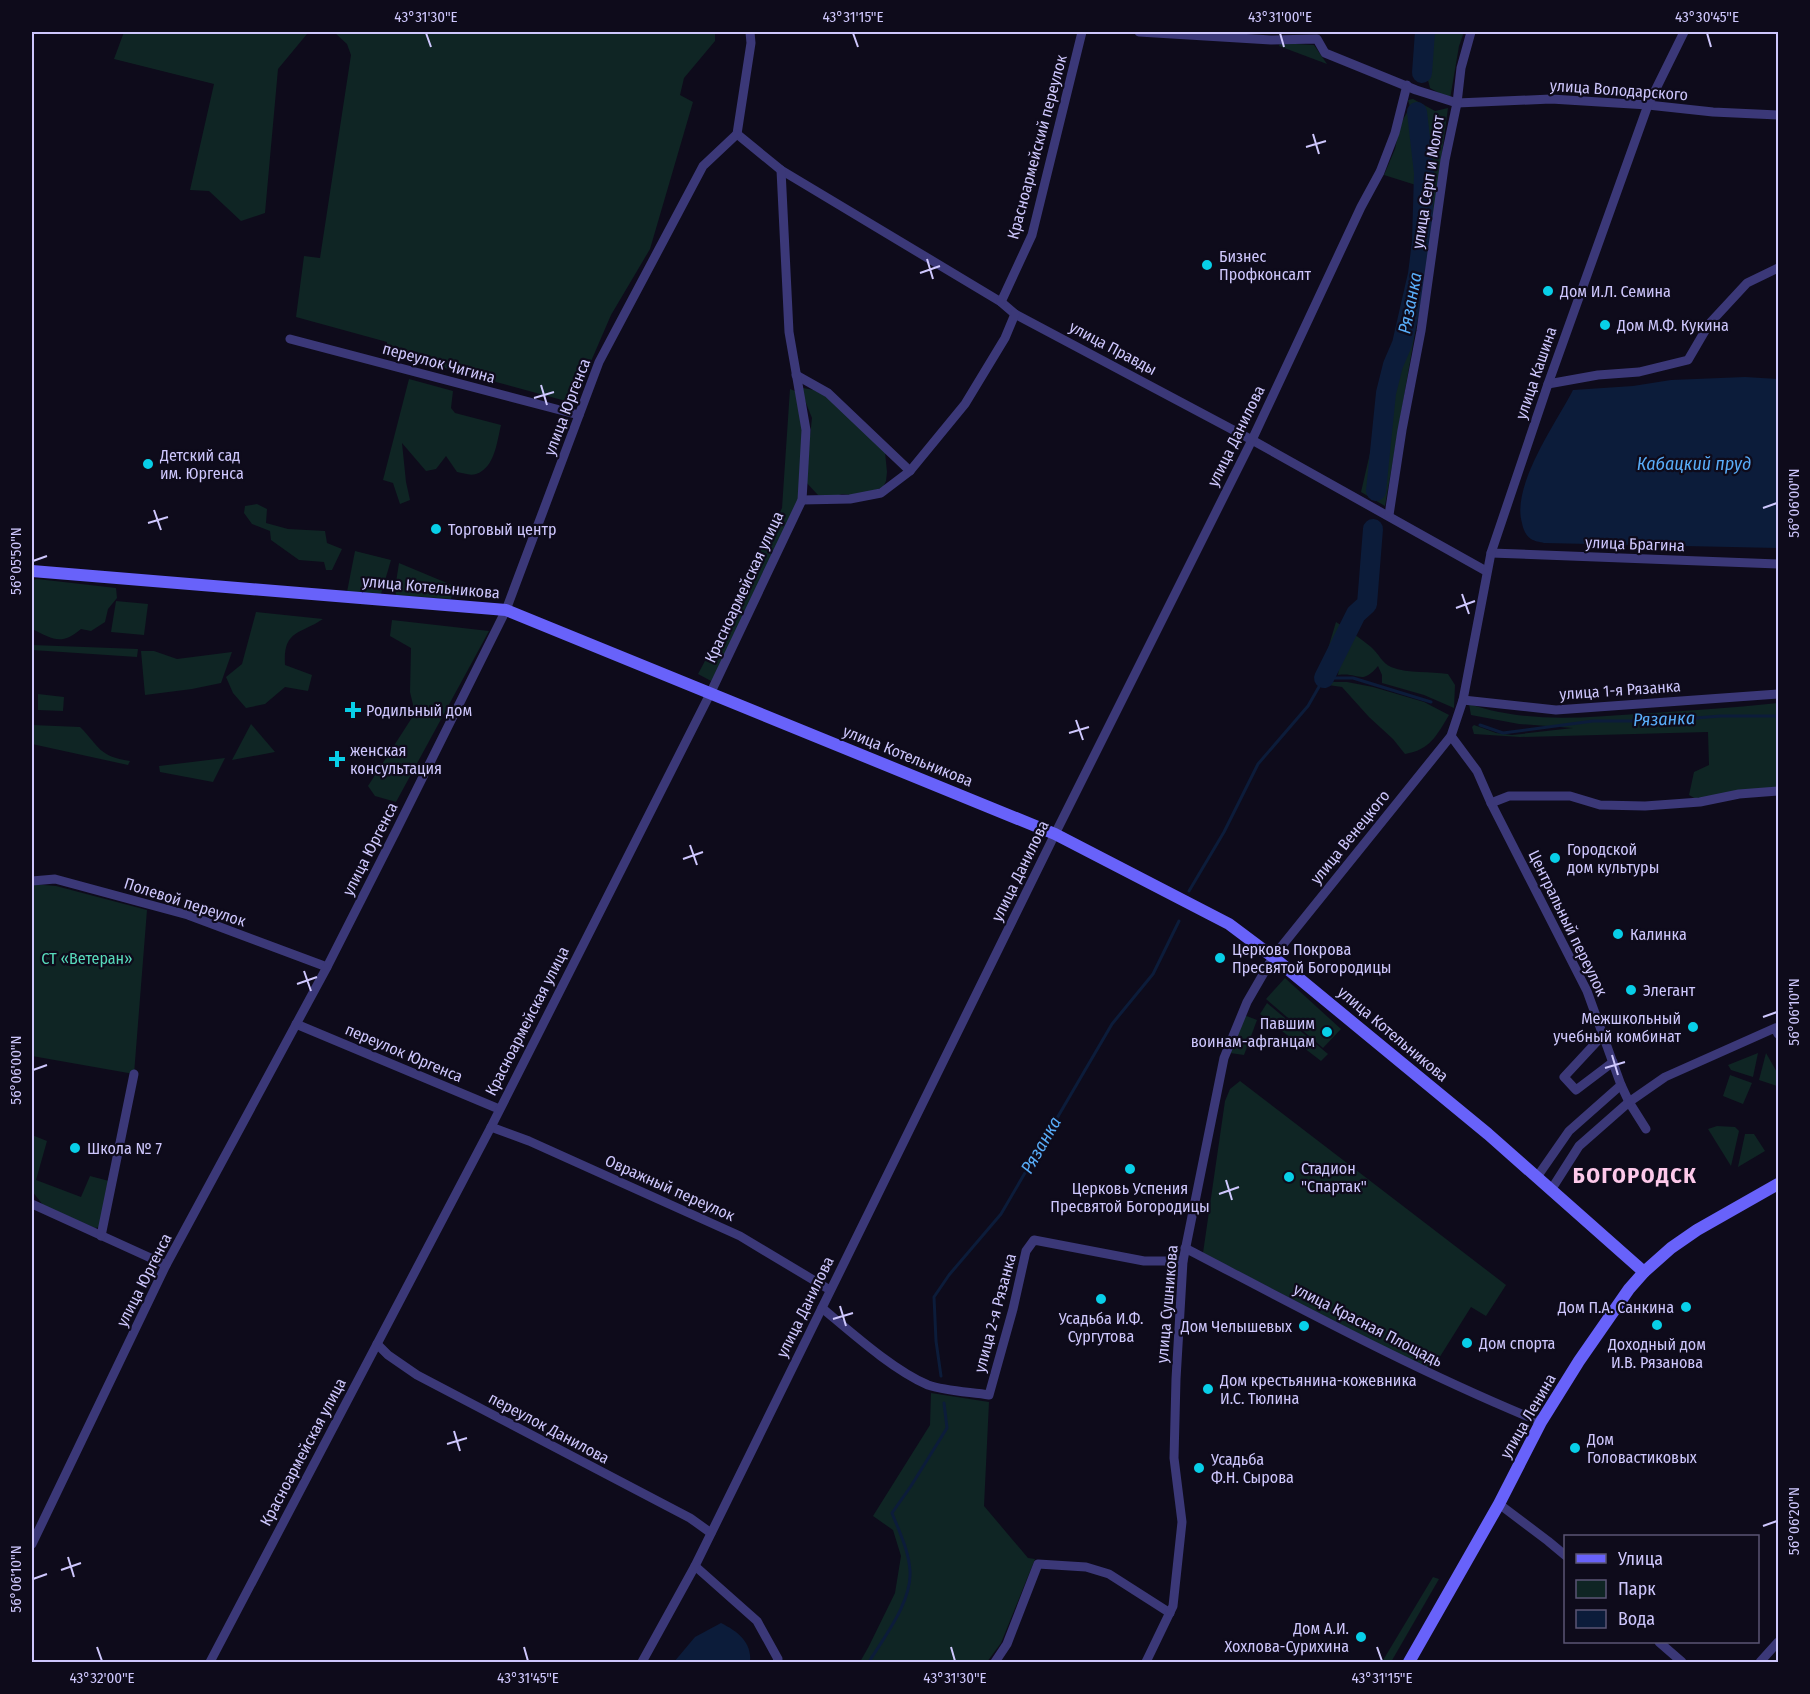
<svg xmlns="http://www.w3.org/2000/svg" width="1810" height="1694" font-family="'Fira Sans Condensed',sans-serif">
	<rect width="100%" height="100%" fill="#0e0b1b"/>
	<g fill="#0f2524">
		<polygon points="124,32 715,32 715,41 684,78 680,95 693,102 650,249 611,315 573,403 386,352 387,342 296,317 304,256 320,258 351,55 347,44 335,33 307,34 278,69 265,213 241,221 209,191 190,190 214,84 114,59"/>
		<polygon points="1428,32 1464,32 1459,46 1450,99 1430,88 1425,69 1428,53"/>
		<polygon points="1280,43 1314,45 1327,64 1279,46"/>
		<polygon points="1413,99 1435,111 1448,108 1428,258 1385,506 1361,492 1396,341 1407,316 1413,287 1409,284 1422,192 1419,186 1384,175 1395,149 1400,125 1410,107 1408,100"/>
		<path d="M409,379L453,391L451,408L455,413L501,425C497,441 495,468 476,474C470,476 463,473 457,472L446,456L436,469L426,471L402,443L406,482L410,500L400,504L393,483L383,480Z"/>
		<polygon points="803,388 814,390 826,396 885,452 887,472 886,481 883,487 873,491 850,495 842,494 836,496 818,495 805,481 812,418 804,398"/>
		<polygon points="790,389 795,391 804,430 799,502 713,682 698,674 722,629 782,508"/>
		<polygon points="257,504 267,509 266,523 288,529 325,531 327,543 342,549 332,570 326,570 324,562 299,560 271,540 270,531 252,524 244,513 245,506"/>
		<polygon points="355,551 391,560 381,594 347,592"/>
		<polygon points="399,563 454,586 451,599 396,595 395,589"/>
		<path d="M37,579L116,588L117,598L108,609L105,622L91,631L81,629C61,646 53,639 32,629V580Z"/>
		<polygon points="116,601 148,604 144,635 111,632"/>
		<path d="M256,612L323,619C299,635 283,630 285,665L312,675L308,691L285,687L265,704L246,708L233,693L226,677L242,664Z"/>
		<polygon points="392,620 489,631 396,802 375,796 368,786 415,713 410,692 411,648 390,636"/>
		<path d="M1336,622C1349,630 1360,638 1371,647C1379,654 1382,663 1391,667C1409,674 1430,671 1448,674L1455,685L1454,708L1424,695L1382,683V675L1378,666C1361,686 1360,672 1338,675L1341,653L1336,654L1331,667L1326,673L1321,672Z"/>
		<polygon points="32,645 138,649 137,657 32,650"/>
		<polygon points="141,651 154,651 177,659 232,652 221,683 192,689 145,695"/>
		<path d="M1327,682H1347L1373,687L1424,702L1449,715C1437,735 1430,750 1405,754L1393,739L1369,717L1342,687L1328,685Z"/>
		<polygon points="38,694 64,697 63,711 38,710"/>
		<path d="M1778,703V788L1696,799L1689,795L1694,772L1709,765L1708,732L1520,737L1474,734L1472,727L1474,725L1496,733L1512,735L1573,728L1519,724L1471,715L1469,704C1526,723 1578,718 1637,714C1684,711 1731,708 1778,703Z"/>
		<polygon points="251,724 275,752 232,760"/>
		<path d="M32,725L80,727C100,747 98,756 130,761L128,765L32,744Z"/>
		<polygon points="225,758 213,782 160,772 159,766"/>
		<polygon points="32,884 56,886 147,910 134,1074 32,1056"/>
		<polygon points="1285,978 1341,1029 1323,1048 1266,999"/>
		<polygon points="1267,1003 1328,1054 1321,1061 1260,1014"/>
		<polygon points="1244,1015 1257,1020 1244,1055 1230,1053"/>
		<polygon points="1758,1053 1753,1077 1731,1070 1728,1065"/>
		<polygon points="1766,1053 1778,1074 1777,1086 1759,1080"/>
		<polygon points="1730,1075 1752,1083 1743,1104 1723,1096"/>
		<polygon points="1240,1081 1506,1285 1486,1316 1471,1307 1436,1363 1425,1368 1203,1253 1225,1101 1230,1089"/>
		<polygon points="1717,1126 1735,1127 1739,1131 1731,1166 1708,1129"/>
		<polygon points="1745,1134 1754,1134 1765,1151 1738,1167"/>
		<polygon points="32,1135 47,1141 36,1180 81,1197 90,1176 109,1181 100,1227 95,1228 43,1205 32,1191"/>
		<polygon points="931,1393 989,1402 984,1506 1028,1558 1035,1559 1001,1643 987,1662 860,1662 869,1646 895,1593 901,1556 893,1530 873,1516 930,1425"/>
		<polygon points="1433,1577 1439,1579 1391,1662 1382,1662"/>
	</g>
	<g fill="#0c1c3a">
		<path d="M1745,377L1778,379V548L1544,543C1540,542 1534,541 1531,539C1526,536 1523,529 1522,523C1511,486 1556,423 1573,390L1633,386L1671,380Z"/>
		<path d="M721,1623C737,1631 752,1642 750,1662H674L695,1637Z"/>
	</g>
	<g fill="none" stroke-linecap="round" stroke-linejoin="round">
		<g stroke="#0c1c3a" stroke-width="3">
			<polyline points="1480,725 1503,733 1593,721 1659,721 1720,716 1778,716"/>
			<polyline points="1189,891 1224,832 1258,764 1308,706 1324,678 1353,678 1431,702"/>
			<polyline points="941,1376 936,1341 934,1297 949,1275 1001,1214 1112,1024 1153,974 1179,921"/>
			<path d="M869,1662C884,1637 912,1602 910,1571C909,1551 899,1531 892,1513L911,1486L947,1428L944,1403"/>
		</g>
		<g stroke="#0c1c3a" stroke-width="20">
			<polyline points="1422,73 1425,32"/>
			<polyline points="1376,491 1386,393 1393,365 1402,344 1418,274 1422,242 1424,173 1417,112"/>
			<polyline points="1324,678 1356,614 1367,604 1373,529"/>
		</g>
		<g stroke="#3b3878" stroke-width="9">
			<polyline points="1139,32 1271,40 1317,39 1325,53 1416,90 1457,103 1551,99 1648,105 1713,112 1778,115"/>
			<polyline points="737,134 781,170 1001,302 1015,314 1252,440 1486,571"/>
			<polyline points="737,134 751,43 750,32"/>
			<polyline points="1001,302 1032,235 1082,32"/>
			<polyline points="290,339 579,415"/>
			<polyline points="796,375 828,393 910,471"/>
			<polyline points="1548,384 1598,375 1639,372 1688,360 1709,324 1747,283 1778,268"/>
			<polyline points="802,500 850,499 881,493 910,471 965,404 1005,338 1015,314"/>
			<polyline points="1389,515 1402,430 1421,331 1445,160 1457,103 1461,68 1471,32"/>
			<polyline points="1491,553 1778,564"/>
			<polyline points="1463,700 1556,710 1778,694"/>
			<polyline points="1451,736 1477,771 1491,803 1587,991 1621,1085 1629,1102 1646,1129"/>
			<polyline points="1491,803 1509,796 1570,796 1600,805 1645,806 1700,802 1739,794 1778,791"/>
			<polyline points="32,881 55,879 188,915 327,967"/>
			<polyline points="296,1024 499,1109"/>
			<polyline points="1603,1035 1564,1077 1576,1090 1613,1062"/>
			<polyline points="491,1127 529,1141 740,1236 830,1290"/>
			<polyline points="1537,1177 1569,1131 1621,1085"/>
			<polyline points="1551,1190 1579,1146 1629,1102 1665,1077 1775,1028 1778,1034"/>
			<polyline points="32,1204 166,1265"/>
			<polyline points="101,1236 134,1074"/>
			<path d="M1185,1248C1302,1309 1418,1372 1541,1422"/>
			<path d="M822,1308C852,1333 893,1370 928,1385C945,1391 970,1392 989,1395L1013,1309L1026,1251L1034,1240L1144,1261H1183"/>
			<polyline points="377,1344 388,1355 417,1375 690,1518 711,1533"/>
			<polyline points="1499,1504 1548,1541 1566,1556"/>
			<polyline points="32,1544 166,1265 327,967 395,833 506,610 599,362 703,166 737,134"/>
			<polyline points="695,1566 757,1621 778,1659 777,1662"/>
			<polyline points="1659,1642 1682,1662"/>
			<polyline points="210,1662 491,1127 710,694 802,500 806,430 789,332 781,170"/>
			<polyline points="642,1662 695,1566 1055,834 1252,440 1361,207 1380,172 1395,133 1407,85"/>
			<polyline points="995,1662 1007,1644 1038,1564 1086,1567 1109,1574 1170,1613"/>
			<polyline points="1146,1662 1173,1606 1182,1522 1174,1458 1176,1379 1183,1261 1224,1058 1247,1002 1273,957 1451,736 1463,700 1491,553 1548,384 1648,105 1684,32"/>
			<polyline points="1760,1662 1778,1642"/>
		</g>
		<g stroke="#6862fa" stroke-width="12">
			<polyline points="32,571 506,610 1055,834 1229,924 1273,957 1488,1134 1644,1272"/>
			<polyline points="1409,1662 1499,1504 1541,1422 1579,1361 1629,1289 1644,1272 1671,1248 1697,1230 1778,1184"/>
		</g>
	</g>
	<path fill="none" stroke="#cec7fd" stroke-width="2" d="M426,33L431,47M853,33L858,47M1280,33L1284,47M1707,33L1711,47M1313,134L1319,154M1306,147L1326,141M927,259L933,279M920,273L940,266M541,385L547,405M534,398L554,392M1763,508L1777,503M154,510L161,530M148,523L168,517M33,561L47,556M1462,594L1469,614M1456,608L1475,601M1076,720L1083,740M1069,733L1089,727M690,845L697,865M683,859L703,852M304,971L311,991M297,984L317,977M1763,1017L1777,1012M1612,1055L1618,1075M1605,1068L1625,1062M33,1070L47,1065M1226,1180L1232,1200M1219,1194L1239,1187M840,1306L846,1326M833,1319L853,1313M454,1431L460,1451M447,1444L467,1438M1763,1526L1777,1521M68,1557L74,1577M61,1570L81,1563M33,1579L47,1574M97,1647L102,1661M524,1647L528,1661M951,1647L955,1661M1377,1647L1382,1661"/>
	<g fill="#08cfe8" stroke="#0e0b1b" stroke-width="2">
		<circle cx="1207" cy="265" r="6"/>
		<circle cx="1548" cy="291" r="6"/>
		<circle cx="1605" cy="325" r="6"/>
		<circle cx="148" cy="464" r="6"/>
		<circle cx="436" cy="529" r="6"/>
		<path d="M350 701h6v6h6v6h-6v6h-6v-6h-6v-6h6z"/>
		<path d="M334 750h6v6h6v6h-6v6h-6v-6h-6v-6h6z"/>
		<circle cx="1555" cy="858" r="6"/>
		<circle cx="1618" cy="934" r="6"/>
		<circle cx="1220" cy="958" r="6"/>
		<circle cx="1631" cy="990" r="6"/>
		<circle cx="1693" cy="1027" r="6"/>
		<circle cx="1327" cy="1032" r="6"/>
		<circle cx="75" cy="1148" r="6"/>
		<circle cx="1130" cy="1169" r="6"/>
		<circle cx="1289" cy="1177" r="6"/>
		<circle cx="1101" cy="1299" r="6"/>
		<circle cx="1686" cy="1307" r="6"/>
		<circle cx="1657" cy="1325" r="6"/>
		<circle cx="1304" cy="1326" r="6"/>
		<circle cx="1467" cy="1343" r="6"/>
		<circle cx="1208" cy="1389" r="6"/>
		<circle cx="1575" cy="1448" r="6"/>
		<circle cx="1199" cy="1468" r="6"/>
		<circle cx="1361" cy="1637" r="6"/>
	</g>
	<g text-anchor="middle" dominant-baseline="central" stroke-width="4.5" stroke-linejoin="round" paint-order="stroke">
		<g font-size="16" fill="#cec7fd" stroke="#0e0b1b">
			<text transform="translate(1619 90) rotate(4)">улица Володарского</text>
			<text transform="translate(1037 147) rotate(-75)">Красноармейский переулок</text>
			<text transform="translate(1428 182) rotate(-81)">улица Серп и Молот</text>
			<text transform="translate(1113 348) rotate(28)">улица Правды</text>
			<text transform="translate(439 363) rotate(15)">переулок Чигина</text>
			<text transform="translate(1536 373) rotate(-71)">улица Кашина</text>
			<text transform="translate(567 407) rotate(-69)">улица Юргенса</text>
			<text transform="translate(1236 436) rotate(-64)">улица Данилова</text>
			<text transform="translate(1635 544) rotate(2)">улица Брагина</text>
			<text transform="translate(431 587) rotate(5)">улица Котельникова</text>
			<text transform="translate(744 587) rotate(-65)">Красноармейская улица</text>
			<text transform="translate(1620 690) rotate(-4)">улица 1-я Рязанка</text>
			<text transform="translate(908 756) rotate(22)">улица Котельникова</text>
			<text transform="translate(1350 837) rotate(-51)">улица Венецкого</text>
			<text transform="translate(370 849) rotate(-63)">улица Юргенса</text>
			<text transform="translate(1020 871) rotate(-64)">улица Данилова</text>
			<text transform="translate(185 902) rotate(18)">Полевой переулок</text>
			<text transform="translate(1568 923) rotate(64)">Центральный переулок</text>
			<text transform="translate(527 1021) rotate(-63)">Красноармейская улица</text>
			<text transform="translate(1393 1034) rotate(40)">улица Котельникова</text>
			<text transform="translate(404 1053) rotate(23)">переулок Юргенса</text>
			<text transform="translate(670 1188) rotate(24)">Овражный переулок</text>
			<text transform="translate(144 1280) rotate(-63)">улица Юргенса</text>
			<text transform="translate(1167 1304) rotate(-85)">улица Сушникова</text>
			<text transform="translate(805 1307) rotate(-64)">улица Данилова</text>
			<text transform="translate(995 1313) rotate(-75)">улица 2-я Рязанка</text>
			<text transform="translate(1368 1325) rotate(27)">улица Красная Площадь</text>
			<text transform="translate(1528 1416) rotate(-60)">улица Ленина</text>
			<text transform="translate(549 1428) rotate(28)">переулок Данилова</text>
			<text transform="translate(303 1452) rotate(-62)">Красноармейская улица</text>
		</g>
		<g font-size="16" fill="#cec7fd" stroke="#0e0b1b" text-anchor="start">
			<text x="1219" y="256">Бизнес<tspan x="1219" dy="18">Профконсалт</tspan></text>
			<text x="1560" y="291">Дом И.Л. Семина</text>
			<text x="1617" y="325">Дом М.Ф. Кукина</text>
			<text x="160" y="455">Детский сад<tspan x="160" dy="18">им. Юргенса</tspan></text>
			<text x="448" y="529">Торговый центр</text>
			<text x="366" y="710">Родильный дом</text>
			<text x="350" y="750">женская<tspan x="350" dy="18">консультация</tspan></text>
			<text x="1567" y="849">Городской<tspan x="1567" dy="18">дом культуры</tspan></text>
			<text x="1630" y="934">Калинка</text>
			<text x="1232" y="949">Церковь Покрова<tspan x="1232" dy="18">Пресвятой Богородицы</tspan></text>
			<text x="1643" y="990">Элегант</text>
			<text x="1681" y="1018" text-anchor="end">Межшкольный<tspan x="1681" dy="18">учебный комбинат</tspan></text>
			<text x="1315" y="1023" text-anchor="end">Павшим<tspan x="1315" dy="18">воинам-афганцам</tspan></text>
			<text x="87" y="1148">Школа № 7</text>
			<text x="1301" y="1168">Стадион<tspan x="1301" dy="18">"Спартак"</tspan></text>
			<text x="1130" y="1188" text-anchor="middle">Церковь Успения<tspan x="1130" dy="18">Пресвятой Богородицы</tspan></text>
			<text x="1674" y="1307" text-anchor="end">Дом П.А. Санкина</text>
			<text x="1101" y="1318" text-anchor="middle">Усадьба И.Ф.<tspan x="1101" dy="18">Сургутова</tspan></text>
			<text x="1292" y="1326" text-anchor="end">Дом Челышевых</text>
			<text x="1479" y="1343">Дом спорта</text>
			<text x="1657" y="1344" text-anchor="middle">Доходный дом<tspan x="1657" dy="18">И.В. Рязанова</tspan></text>
			<text x="1220" y="1380">Дом крестьянина-кожевника<tspan x="1220" dy="18">И.С. Тюлина</tspan></text>
			<text x="1587" y="1439">Дом<tspan x="1587" dy="18">Головастиковых</tspan></text>
			<text x="1211" y="1459">Усадьба<tspan x="1211" dy="18">Ф.Н. Сырова</tspan></text>
			<text x="1349" y="1628" text-anchor="end">Дом А.И.<tspan x="1349" dy="18">Хохлова-Сурихина</tspan></text>
		</g>
		<g font-size="16" fill="#57d9ba" stroke="#0e0b1b">
			<text x="87" y="958">СТ «Ветеран»</text>
		</g>
		<g font-size="18" font-style="italic" fill="#59adf9" stroke="#0e0b1b">
			<text transform="translate(1410 303) rotate(-79)">Рязанка</text>
			<text x="1694" y="464">Кабацкий пруд</text>
			<text transform="translate(1664 719) rotate(-2)">Рязанка</text>
			<text transform="translate(1041 1145) rotate(-60)">Рязанка</text>
		</g>
		<g font-size="22" font-weight="bold" letter-spacing="1.5" fill="#fdc9ea" stroke="#0e0b1b">
			<text x="1635" y="1175">БОГОРОДСК</text>
		</g>
	</g>
	<rect width="1810" height="1694" fill="none" stroke="#0e0b1b" stroke-width="66"/>
	<rect x="1564" y="1535" width="195" height="108" fill="#0e0b1b" stroke="#5b5675" stroke-width="1.5"/>
	<rect x="1576" y="1554" width="30" height="9" fill="#6862fa" stroke="#5b5675" stroke-width="1.5"/>
	<text x="1618" y="1565" font-size="18" fill="#cec7fd">Улица</text>
	<rect x="1576" y="1580" width="30" height="18" fill="#0f2524" stroke="#5b5675" stroke-width="1.5"/>
	<text x="1618" y="1595" font-size="18" fill="#cec7fd">Парк</text>
	<rect x="1576" y="1610" width="30" height="18" fill="#0c1c3a" stroke="#5b5675" stroke-width="1.5"/>
	<text x="1618" y="1625" font-size="18" fill="#cec7fd">Вода</text>
	<rect x="33" y="33" width="1744" height="1628" fill="none" stroke="#cec7fd" stroke-width="2"/>
	<g font-size="15" text-anchor="middle" fill="#cec7fd">
		<text x="426" y="22">43°31'30"E</text>
		<text x="853" y="22">43°31'15"E</text>
		<text x="1280" y="22">43°31'00"E</text>
		<text x="1707" y="22">43°30'45"E</text>
		<text transform="translate(1794 503) rotate(-90)" y="5">56°06'00"N</text>
		<text transform="translate(16 561) rotate(-90)" y="5">56°05'50"N</text>
		<text transform="translate(1794 1012) rotate(-90)" y="5">56°06'10"N</text>
		<text transform="translate(16 1070) rotate(-90)" y="5">56°06'00"N</text>
		<text transform="translate(1794 1521) rotate(-90)" y="5">56°06'20"N</text>
		<text transform="translate(16 1579) rotate(-90)" y="5">56°06'10"N</text>
		<text x="102" y="1683">43°32'00"E</text>
		<text x="528" y="1683">43°31'45"E</text>
		<text x="955" y="1683">43°31'30"E</text>
		<text x="1382" y="1683">43°31'15"E</text>
	</g>
</svg>
